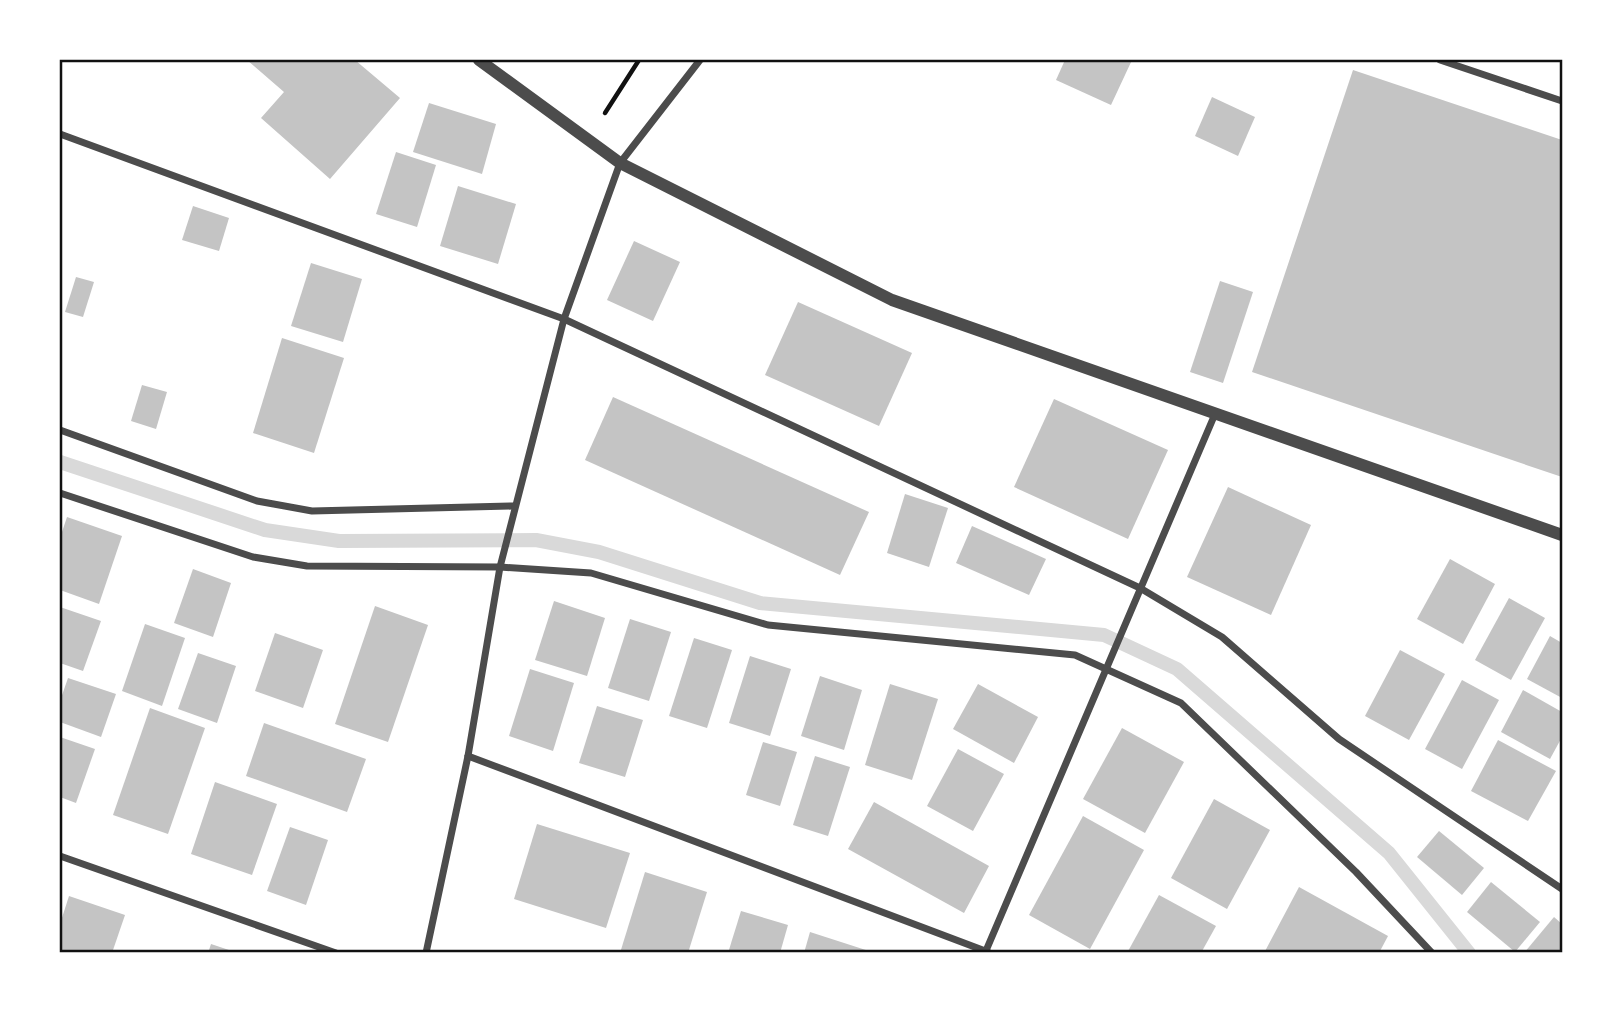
<svg xmlns="http://www.w3.org/2000/svg" width="1622" height="1012" font-family="'Open Sans',sans-serif">
	<rect width="100%" height="100%" fill="#fff"/>
	<g fill="none" stroke-linecap="round" stroke-linejoin="round">
		<polyline stroke="#d9d9d9" stroke-width="14" points="60,462 265,530 339,541 536,540 599,552 760,603 1104,635 1177,669 1389,853 1469,953"/>
	</g>
	<g fill="#c4c4c4">
		<polygon points="247,60 355,60 400,98 330,179 261,118 284,92"/>
		<polygon points="1065,60 1132,60 1111,105 1056,80"/>
		<polygon points="1353,70 1562,140 1562,477 1252,372"/>
		<polygon points="1212,97 1255,117 1238,156 1195,136"/>
		<polygon points="429,103 496,124 482,174 413,152"/>
		<polygon points="396,152 436,165 417,227 376,214"/>
		<polygon points="458,186 516,204 498,264 440,246"/>
		<polygon points="193,206 229,218 219,251 182,240"/>
		<polygon points="634,241 680,262 653,321 607,300"/>
		<polygon points="311,263 362,279 343,342 291,326"/>
		<polygon points="76,277 94,282 83,317 65,312"/>
		<polygon points="1220,281 1253,292 1223,383 1190,372"/>
		<polygon points="798,302 912,353 879,426 765,375"/>
		<polygon points="282,338 344,358 314,453 253,433"/>
		<polygon points="142,385 167,392 156,429 131,421"/>
		<polygon points="613,397 869,512 840,575 585,460"/>
		<polygon points="1054,399 1168,450 1128,539 1014,487"/>
		<polygon points="1228,487 1311,525 1271,615 1187,577"/>
		<polygon points="905,494 948,508 929,567 887,553"/>
		<polygon points="67,517 122,536 99,604 60,590 60,538"/>
		<polygon points="972,526 1046,559 1029,595 956,563"/>
		<polygon points="1450,559 1495,584 1463,644 1417,619"/>
		<polygon points="193,569 231,583 213,637 174,623"/>
		<polygon points="1509,598 1545,618 1511,680 1475,660"/>
		<polygon points="554,601 605,618 587,676 535,660"/>
		<polygon points="375,606 428,625 388,742 335,724"/>
		<polygon points="60,607 101,621 83,671 60,663"/>
		<polygon points="630,619 671,632 649,701 608,688"/>
		<polygon points="145,624 185,638 162,706 122,691"/>
		<polygon points="275,633 323,650 303,708 255,691"/>
		<polygon points="1550,636 1562,643 1562,698 1527,679"/>
		<polygon points="694,638 732,650 707,728 669,716"/>
		<polygon points="1400,650 1445,674 1409,740 1365,716"/>
		<polygon points="198,653 236,666 217,723 178,709"/>
		<polygon points="750,656 791,669 770,736 729,723"/>
		<polygon points="530,669 574,683 553,751 509,736"/>
		<polygon points="820,676 862,690 844,750 801,736"/>
		<polygon points="68,678 116,694 101,737 60,722 60,701"/>
		<polygon points="1462,680 1499,700 1462,769 1425,749"/>
		<polygon points="890,684 938,699 912,780 865,765"/>
		<polygon points="978,684 1038,717 1014,763 953,729"/>
		<polygon points="1523,690 1562,712 1562,737 1550,759 1501,732"/>
		<polygon points="597,706 643,720 625,777 579,763"/>
		<polygon points="150,708 205,728 168,834 113,815"/>
		<polygon points="264,723 366,759 347,812 246,776"/>
		<polygon points="1122,728 1184,762 1145,833 1083,799"/>
		<polygon points="60,737 95,749 76,803 60,797"/>
		<polygon points="1498,740 1556,771 1528,821 1471,791"/>
		<polygon points="763,742 797,752 780,806 746,795"/>
		<polygon points="958,749 1004,774 973,831 927,806"/>
		<polygon points="815,756 850,767 828,836 793,825"/>
		<polygon points="215,782 277,804 252,875 191,854"/>
		<polygon points="1214,799 1270,830 1227,909 1171,878"/>
		<polygon points="874,802 989,866 964,913 848,849"/>
		<polygon points="1083,816 1144,850 1090,949 1029,915"/>
		<polygon points="537,824 630,853 606,928 514,899"/>
		<polygon points="290,827 328,840 306,905 267,891"/>
		<polygon points="1439,831 1484,868 1462,895 1417,857"/>
		<polygon points="645,872 707,892 688,953 620,953"/>
		<polygon points="1491,882 1540,922 1515,952 1467,912"/>
		<polygon points="1299,887 1388,936 1379,953 1264,953"/>
		<polygon points="1159,895 1216,926 1201,953 1127,953"/>
		<polygon points="69,896 125,915 112,953 60,953 60,924"/>
		<polygon points="741,911 788,925 780,953 728,953"/>
		<polygon points="1554,917 1562,924 1562,953 1524,953"/>
		<polygon points="810,932 872,952 872,953 804,953"/>
		<polygon points="211,944 235,952 235,953 208,953"/>
	</g>
	<g fill="none" stroke-linecap="round" stroke-linejoin="round">
		<polyline stroke="#111" stroke-width="4.5" points="605,113 639,60"/>
		<g stroke="#4c4c4c" stroke-width="7">
			<polyline points="1440,60 1562,101"/>
			<polyline points="60,134 564,319 1140,588 1222,637 1339,739 1562,889"/>
			<polyline points="60,430 257,501 312,511 513,506"/>
			<polyline points="60,493 253,557 307,566 500,567 591,573 768,625 1075,655 1181,703 1356,872 1432,953"/>
			<polyline points="468,756 988,952"/>
			<polyline points="60,856 336,953"/>
			<polyline points="426,953 468,756 500,567 564,319 620,163 700,60"/>
			<polyline points="985,953 1215,414"/>
		</g>
		<polyline stroke="#4c4c4c" stroke-width="12" points="479,60 620,163 892,300 1562,535"/>
	</g>
	<rect width="1622" height="1012" fill="none" stroke="#ffffff" stroke-width="122"/>
	<rect x="61" y="61" width="1500" height="890" fill="none" stroke="#111" stroke-width="2.5"/>
</svg>
